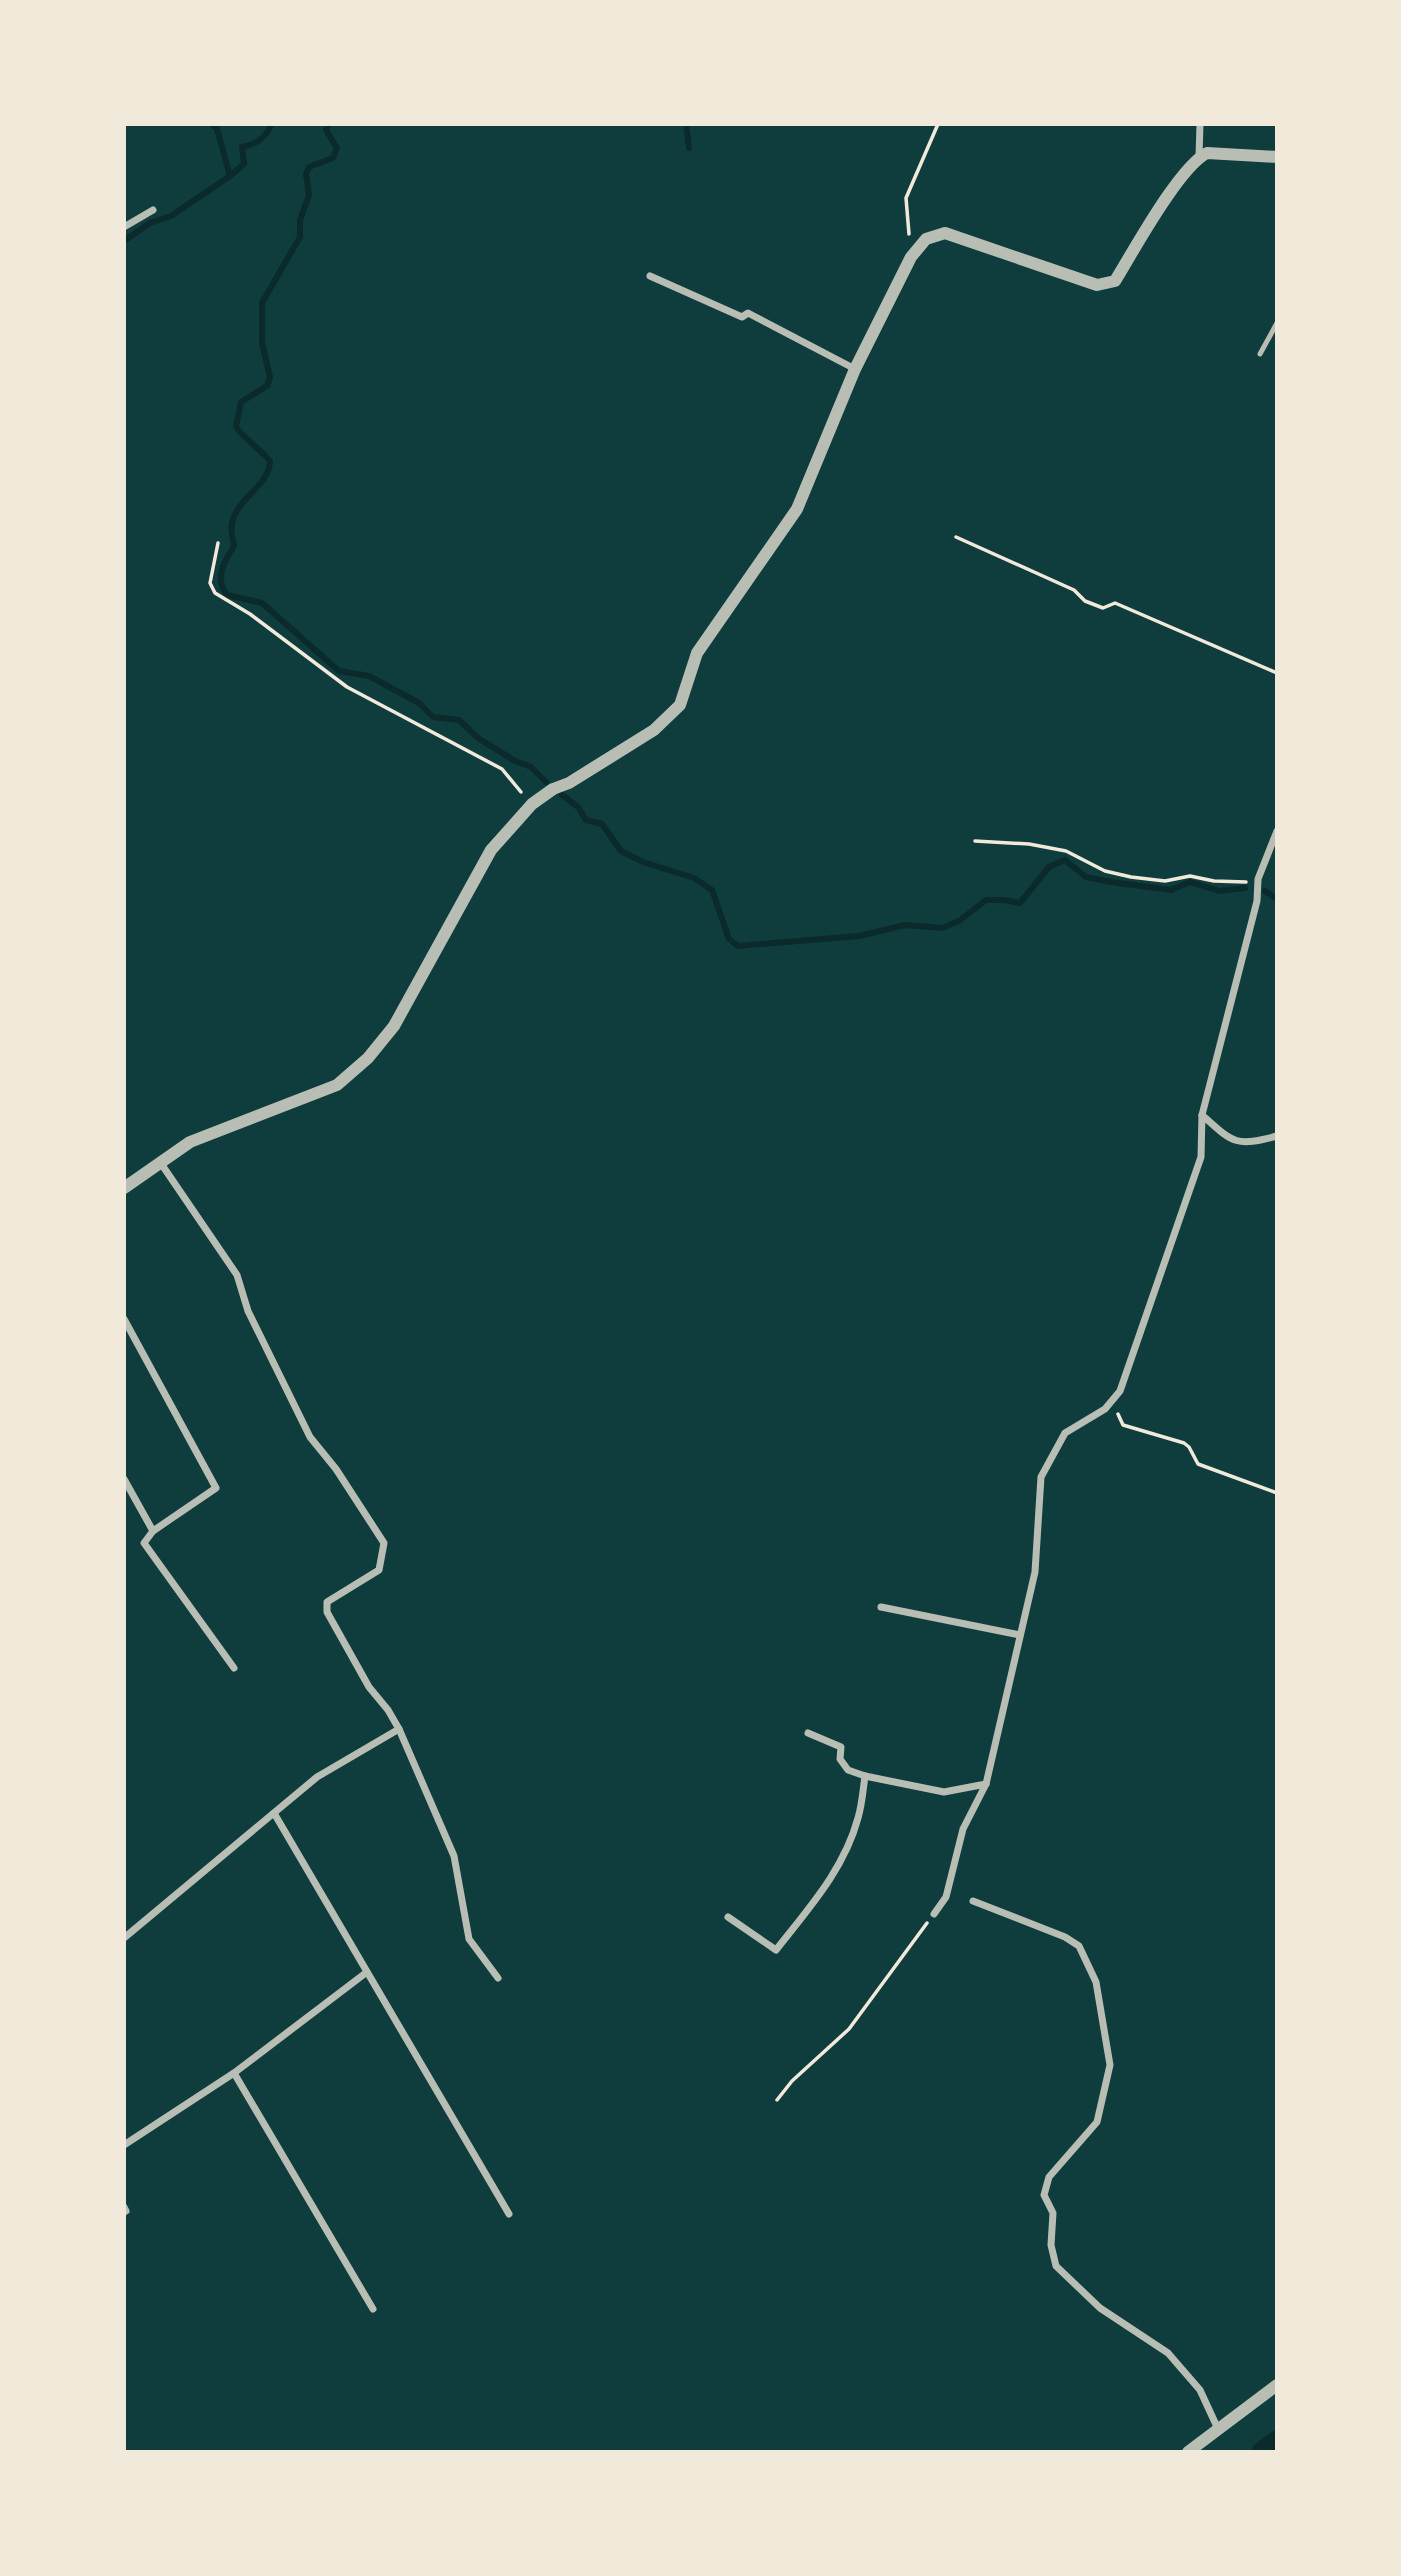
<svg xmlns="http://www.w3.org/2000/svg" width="1401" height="2576" font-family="'Noto Serif',serif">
	<rect width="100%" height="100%" fill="#0f3d3e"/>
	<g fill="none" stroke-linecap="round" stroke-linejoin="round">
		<g stroke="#0a2a2b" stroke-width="6">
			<polyline points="212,124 217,129 230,176"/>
			<path d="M329,124L326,130L337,148L333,158L309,167L306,174L309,195L300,220V237L262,303V343L270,377L267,386L241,402L236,427C245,440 260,448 270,461C269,487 237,497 232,523C230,530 233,540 234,546C224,562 214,578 227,595L262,603L339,671L369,676L419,703L433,717L459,720L478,738L515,761L531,767L546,782"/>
			<polyline points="686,124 689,148"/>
			<path d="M124,241L150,223L171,216L230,176L244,164L242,147C257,144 265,138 272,124"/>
			<polyline points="562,795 578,807 586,820 602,824 621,851 643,862 694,878 712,890 729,939 738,946 859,936 905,925 942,928 959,921 986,900 1004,900 1020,903 1049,867 1065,860 1086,877 1111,882 1171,890 1190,882 1220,891 1245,888"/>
			<polyline points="1265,891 1277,899"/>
		</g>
		<polyline stroke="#0a2a2b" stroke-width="21" points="1262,2452 1277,2441"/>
		<g stroke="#f1e9da" stroke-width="3.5">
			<polyline points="909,234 906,198 938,124"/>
			<polyline points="956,537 1074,590 1085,601 1103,608 1115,603 1277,673"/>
			<polyline points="218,543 210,583 215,593 250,614 347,687 502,769 521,792"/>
			<polyline points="975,841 1029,844 1066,851 1105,871 1131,877 1165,881 1190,876 1214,881 1246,882"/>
			<polyline points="1118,1414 1123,1425 1184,1443 1189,1447 1198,1464 1277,1493"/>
			<polyline points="777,2100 792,2081 849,2029 927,1923"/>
		</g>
		<polyline stroke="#b8beb3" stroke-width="5" points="1260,354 1277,323"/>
		<g stroke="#b8beb3" stroke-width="7">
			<polyline points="1199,157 1200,124"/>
			<polyline points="124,227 153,210"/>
			<polyline points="650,276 742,317 748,313 855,369"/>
			<path d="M1202,1115C1233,1143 1235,1147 1277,1136"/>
			<polyline points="160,1162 237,1275 248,1311 310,1437 336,1469 384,1543 379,1570 327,1602 327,1612 369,1687 388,1710 399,1729 454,1856 469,1939 498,1978"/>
			<polyline points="124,1319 216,1488 153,1531 144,1543 234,1668"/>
			<polyline points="124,1479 153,1531"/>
			<polyline points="881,1607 1020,1635"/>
			<polyline points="808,1733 841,1747 840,1759 848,1770 865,1776 944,1792 986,1784"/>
			<polyline points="274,1813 509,2214"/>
			<polyline points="973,1901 1065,1937 1079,1946 1096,1982 1110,2065 1097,2122 1049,2177 1044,2195 1053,2213 1051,2245 1056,2266 1100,2308 1168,2353 1200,2390 1218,2429"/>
			<polyline points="934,1914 946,1897 963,1829 986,1784 1035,1572 1041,1477 1065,1433 1105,1409 1120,1391 1201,1157 1202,1115 1257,901 1258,879 1277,831"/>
			<path d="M728,1917L776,1950C808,1909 844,1870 858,1818C862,1805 863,1790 865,1776"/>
			<polyline points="124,1938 317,1777 399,1729"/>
			<polyline points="234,2073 373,2309"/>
			<polyline points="124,2145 234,2073 367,1972"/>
			<polyline points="124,2207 126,2211"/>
		</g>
		<g stroke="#b8beb3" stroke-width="12">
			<path d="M124,1188L190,1142L337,1085L368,1058L394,1026L491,850L532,804L553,789L569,783L654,730L680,705L697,653L797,509L855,369L911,257L926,239L945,233L1097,285L1115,281C1133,252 1179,167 1207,153L1277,157"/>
			<polyline points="1188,2452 1277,2385"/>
		</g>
	</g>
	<rect width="1401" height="2576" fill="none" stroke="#f1e9da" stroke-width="252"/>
</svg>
